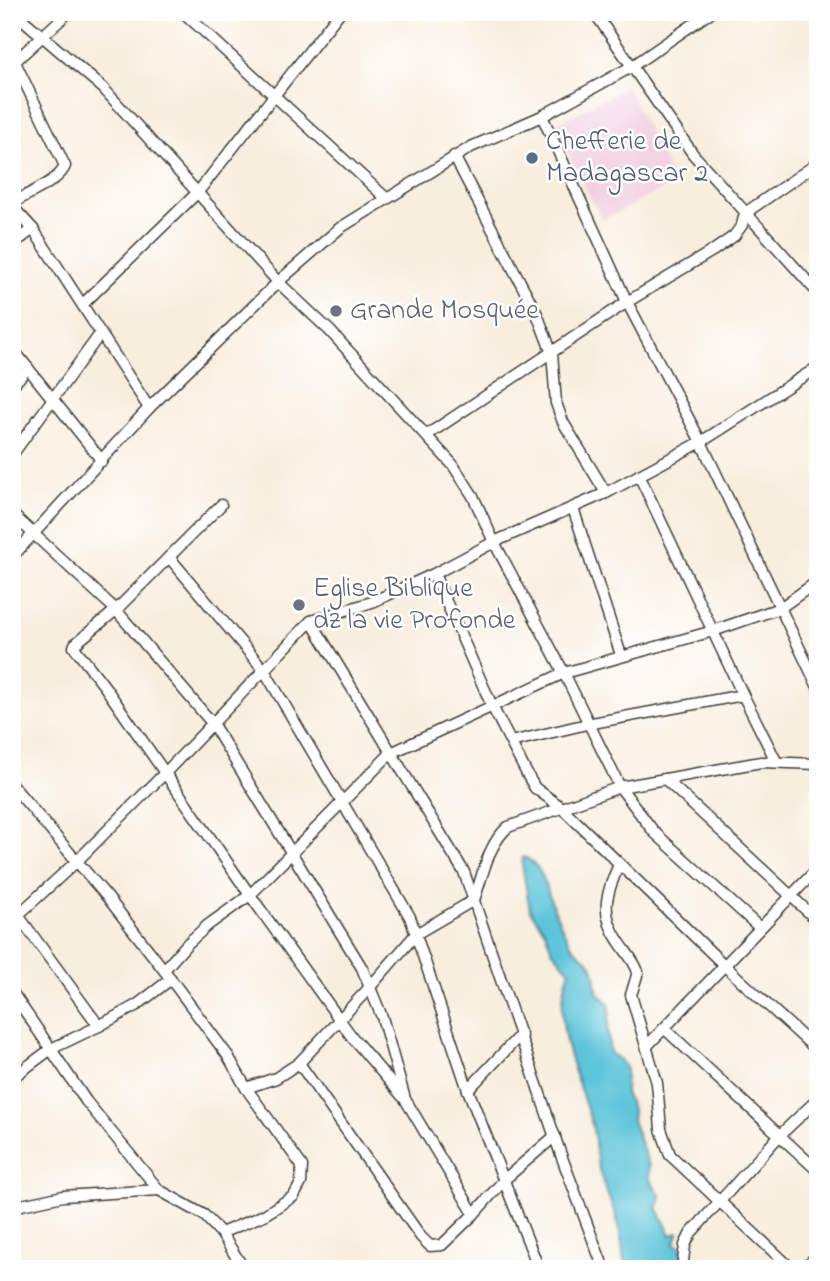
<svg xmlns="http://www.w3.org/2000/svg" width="830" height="1281" font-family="'Indie Flower',sans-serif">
	<rect width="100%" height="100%" fill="#fff"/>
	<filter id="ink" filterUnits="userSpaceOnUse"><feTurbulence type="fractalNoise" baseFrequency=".0143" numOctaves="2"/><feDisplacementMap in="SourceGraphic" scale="14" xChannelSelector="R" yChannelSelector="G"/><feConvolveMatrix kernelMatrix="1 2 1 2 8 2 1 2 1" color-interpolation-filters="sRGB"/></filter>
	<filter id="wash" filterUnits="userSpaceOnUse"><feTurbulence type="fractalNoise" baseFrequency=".00686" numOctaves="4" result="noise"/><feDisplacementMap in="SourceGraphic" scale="28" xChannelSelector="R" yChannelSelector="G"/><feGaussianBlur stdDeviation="1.57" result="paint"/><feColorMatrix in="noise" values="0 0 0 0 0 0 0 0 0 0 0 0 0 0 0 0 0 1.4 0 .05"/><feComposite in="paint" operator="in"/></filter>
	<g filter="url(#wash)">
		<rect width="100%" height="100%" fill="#f8eede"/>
		<polygon fill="#f2cfe1" points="627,87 675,183 602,220 553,125"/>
		<path fill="#5dc5da" stroke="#3c707b" stroke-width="2" d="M523,857C543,863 546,890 553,906C558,919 565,935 572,946C579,955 591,959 594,970C596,976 596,985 597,992C616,1008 609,1007 608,1029C608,1037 609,1045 610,1053L619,1059L626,1067L625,1093L633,1112L632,1120L649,1166V1178L661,1197L657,1208L671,1235L678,1233L675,1244L680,1246L686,1269H625C623,1255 622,1240 619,1226C614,1205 602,1186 598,1165C595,1151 596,1136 591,1122C577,1074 549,1021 570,971L552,950L545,931L530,910L522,864Z"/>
	</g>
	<g filter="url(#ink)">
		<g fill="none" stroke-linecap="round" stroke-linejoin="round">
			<defs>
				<g id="minor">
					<polyline points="14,12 103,88 278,282 330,331 453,465 473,496 494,542 564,673 620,787 654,832 760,928"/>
					<polyline points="183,12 386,198"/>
					<polyline points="594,12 693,154 818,293"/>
					<polyline points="12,64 69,12"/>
					<polyline points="542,116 627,302 701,442 818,687"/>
					<polyline points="454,156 537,314 552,353 556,403 563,422 606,493"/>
					<path d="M12,204C27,193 59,182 65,166L15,62"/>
					<polyline points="12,206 33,229 149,408"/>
					<polyline points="12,245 33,229"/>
					<polyline points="83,304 198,192 340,12"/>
					<polyline points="12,348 102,461"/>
					<polyline points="12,386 28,368"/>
					<polyline points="427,435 627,302 714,250 734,236 742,225 745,213 818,163"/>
					<polyline points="12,455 100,334"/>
					<polyline points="639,475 743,695 776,761"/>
					<polyline points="221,505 116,610 75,644 74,647 105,687 250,895 352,1037 403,1097"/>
					<polyline points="573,508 621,655"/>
					<polyline points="12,514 116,610 212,723 362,968 382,1017 405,1099 474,1214 505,1179 555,1136"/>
					<polyline points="12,557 149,408 278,282 340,228 471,147 542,116 631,67 711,12"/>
					<polyline points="169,557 264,670 410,917 468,1090 539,1269"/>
					<polyline points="434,574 492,706 528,776 535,788 561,807 725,966 818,1051"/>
					<polyline points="311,621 464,872 561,1155 604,1269"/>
					<polyline points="511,742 587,724 743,695"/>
					<polyline points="665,779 818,921"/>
					<polyline points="12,785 108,898 164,970 228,1056 246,1088 302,1166 301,1183 294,1196 264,1215 221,1233"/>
					<path d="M619,864C606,896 599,913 620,943C626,952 635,962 638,972L631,995L657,1083L661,1129L670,1155L792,1269"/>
					<polyline points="12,907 99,1026 137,1005 171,979"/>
					<polyline points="18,915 76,862 165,773 311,621 372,602 434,574 494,542 606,493 701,442 818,367"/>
					<polyline points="164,970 187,944 208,925 250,895 391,753 564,673 713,631 780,608 818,581"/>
					<polyline points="12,992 86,1101 159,1190 204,1215 221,1233 244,1269"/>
					<polyline points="664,1028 818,1171"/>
					<polyline points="647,1046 818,868"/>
					<polyline points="299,1063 421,1237 430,1246 442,1245 474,1214"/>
					<polyline points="12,1078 51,1049 99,1026"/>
					<path d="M246,1088L276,1078L299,1063L370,987L416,934L474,900C483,875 488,844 508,827L620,787L761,762L818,764"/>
					<polyline points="468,1090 521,1034"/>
					<polyline points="12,1207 63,1196 159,1190"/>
					<polyline points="682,1269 685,1245 691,1233 780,1135 818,1099"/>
					<polyline points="803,1269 818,1255"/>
				</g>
			</defs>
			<use href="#minor" stroke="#3d3c39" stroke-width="13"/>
			<use href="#minor" stroke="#fff" stroke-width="10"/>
		</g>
	</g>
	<circle fill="#5c6f8a" stroke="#fff" stroke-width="2.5" cx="532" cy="158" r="7"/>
	<g fill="#6b7280" stroke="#fff" stroke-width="2.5">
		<circle cx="336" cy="311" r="7"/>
		<circle cx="299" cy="605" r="7"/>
	</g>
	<g text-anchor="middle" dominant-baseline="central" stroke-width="5" stroke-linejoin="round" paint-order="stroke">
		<g font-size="28" fill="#4e5e75" stroke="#fff" text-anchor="start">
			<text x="546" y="142">Chefferie de<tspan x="546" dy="32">Madagascar 2</tspan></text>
		</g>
		<g font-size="28" fill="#5b616d" stroke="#fff" text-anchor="start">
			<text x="350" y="311">Grande Mosquée</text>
			<text x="313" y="589">Eglise Biblique<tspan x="313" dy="32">dz la vie Profonde</tspan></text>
		</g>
	</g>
	<rect width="830" height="1281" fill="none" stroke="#fff" stroke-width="42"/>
</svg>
